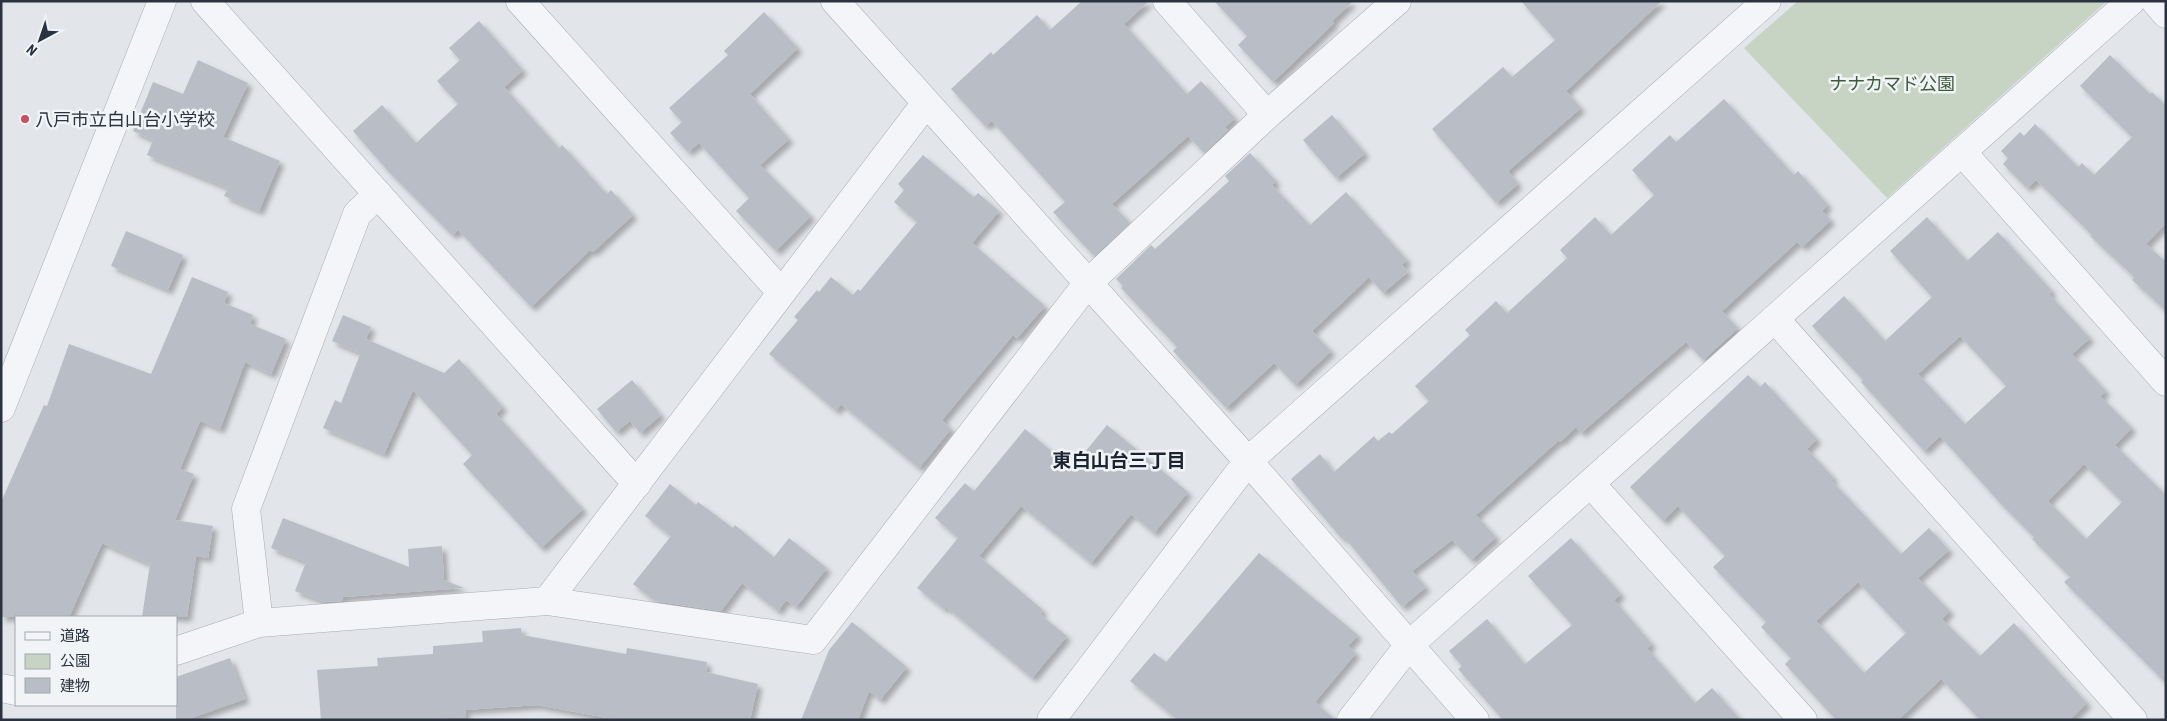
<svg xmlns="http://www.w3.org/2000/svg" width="2167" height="721" font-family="'Roboto Condensed','Noto Sans JP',sans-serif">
	<defs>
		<filter id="shadow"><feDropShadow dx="4.5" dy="4.5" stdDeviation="2.5" flood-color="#0004"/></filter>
	</defs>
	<rect width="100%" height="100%" fill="#e2e5e9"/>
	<polygon fill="#c7d3c3" points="1798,1 2107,1 1887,198 1744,48"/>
	<g fill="#b9bec6" fill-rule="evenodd" filter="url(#shadow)">
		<polygon points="1082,1 1149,1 1124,24 1187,94 1201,81 1235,118 1225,127 1228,130 1204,153 1188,136 1112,204 1130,223 1094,256 1053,212 1065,202 992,121 985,126 951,89 991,52 993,55 1037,15 1050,30"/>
		<polygon points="1214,1 1353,1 1332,21 1334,23 1273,82 1238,45 1247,36"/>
		<polygon points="1521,1 1662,1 1566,91 1581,108 1508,171 1518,184 1496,203 1432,129 1503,67 1512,77 1555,40"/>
		<polygon points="764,12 798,48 750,94 789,139 760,165 811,216 776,251 736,211 749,198 699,143 688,152 670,133 682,122 669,108 728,55 724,51"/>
		<polygon points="479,21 523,70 504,87 559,148 562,145 607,194 611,190 633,215 593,252 590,250 531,307 458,230 452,235 388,171 353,131 382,105 416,143 458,104 437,81 460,60 449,48"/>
		<polygon points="2110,55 2150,94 2152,92 2166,106 2166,223 2146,244 2166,262 2166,311 2132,280 2134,277 2090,236 2092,235 2036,180 2027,188 2003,164 2008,158 2001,151 2020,132 2024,136 2035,124 2078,167 2082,163 2094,175 2132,137 2080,86"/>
		<polygon points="198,60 248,83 223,137 280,161 259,211 224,196 228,188 147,155 153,140 133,131 153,82 183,94"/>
		<polygon points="1724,99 1794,175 1798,171 1828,205 1822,211 1831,220 1802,247 1797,242 1722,311 1738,328 1703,360 1686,342 1581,433 1576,427 1560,442 1559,440 1476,515 1496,537 1471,560 1452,540 1412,571 1426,587 1402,607 1344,537 1342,539 1291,479 1320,454 1334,472 1374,436 1378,441 1389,432 1392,434 1429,401 1415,386 1470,335 1465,330 1496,301 1507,313 1567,258 1560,250 1595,217 1611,235 1654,195 1632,170 1670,135 1676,142"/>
		<polygon points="1332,115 1365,153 1336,178 1303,140"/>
		<polygon points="1250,153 1276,181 1272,185 1310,225 1346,192 1407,260 1402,265 1408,272 1383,293 1369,277 1312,331 1331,351 1295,385 1274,363 1226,408 1173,351 1177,347 1121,288 1123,286 1116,279 1151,245 1155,249 1229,181 1225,176"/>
		<polygon points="923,155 974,197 978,193 999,211 972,243 1045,306 1017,338 1013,335 942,420 951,429 919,468 841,404 836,411 769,354 798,320 794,317 817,290 819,292 831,277 853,295 858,289 860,291 917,222 894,202 904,190 898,184"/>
		<path d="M1927,217L1967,261L1998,232L2052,291L2049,294L2090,338L2072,354L2106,391L2100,396L2132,428L2115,445L2166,495V683L2064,582L2070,577L2032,539L2034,537L2000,503L1940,436L1924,451L1861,382L1863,380L1812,326L1844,296L1885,341L1932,297L1890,251ZM1960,336L2006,386L1965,424L1918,374ZM2084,464L2122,502L2086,539L2048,501Z"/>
		<polygon points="126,231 183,255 168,290 111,266"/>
		<polygon points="192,277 228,292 224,303 253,315 250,324 286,339 271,374 245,362 220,429 200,421 180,469 194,474 175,520 213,526 208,558 196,556 187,617 142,617 150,564 102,543 69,617 1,617 1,502 44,405 47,406 69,344 151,374"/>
		<polygon points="343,315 371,327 360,353 332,341"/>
		<polygon points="366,339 444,373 459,359 503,407 496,414 583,509 541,548 463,464 472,455 413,390 384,454 323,428 335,400 341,403"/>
		<path d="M1748,375L1760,387L1765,382L1817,439L1807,449L1834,478L1831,480L1901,554L1929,528L1949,550L1918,578L1950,611L1942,619L1980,656L2014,623L2087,703L2070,720H1980L1941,679L1898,720H1836L1785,664L1791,658L1761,627L1766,622L1713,567L1725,556L1678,506L1663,521L1630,487ZM1858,582L1906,633L1864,673L1816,621Z"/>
		<polygon points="632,380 661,415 640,433 630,421 616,432 597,409"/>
		<polygon points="1107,425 1188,492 1154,533 1131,514 1091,563 1021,506 979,556 1043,610 1040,614 1067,636 1032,678 946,607 944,609 917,588 958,538 935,518 965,483 974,491 1025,429 1072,468"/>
		<polygon points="670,484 696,505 698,502 733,528 735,525 774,557 789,538 827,568 796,607 786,600 778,611 742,583 721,611 655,601 633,584 671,536 645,516"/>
		<polygon points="283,518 409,567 408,549 442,546 444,580 464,588 343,597 342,601 325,602 295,591 306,562 271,548"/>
		<polygon points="1571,538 1621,594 1614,600 1652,644 1647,648 1695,703 1712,688 1741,720 1503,720 1458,669 1462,666 1449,651 1487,619 1525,664 1572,625 1528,576"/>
		<polygon points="1259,553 1358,635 1348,646 1356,653 1315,702 1336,720 1178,720 1130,681 1154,653 1166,662"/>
		<polygon points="852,622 907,667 880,700 869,691 858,720 801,720 829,650"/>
		<polygon points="521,628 522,635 626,654 627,648 707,662 706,672 758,684 750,720 619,720 537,705 465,710 466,717 415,720 321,720 317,670 378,666 377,658 433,654 433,646 483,642 482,631"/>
		<polygon points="230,658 245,699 186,720 176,720 176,677"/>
	</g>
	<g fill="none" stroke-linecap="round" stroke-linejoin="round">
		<defs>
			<g id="minor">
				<polyline points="205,1 637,484"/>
				<polyline points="520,1 781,292"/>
				<polyline points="835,1 1248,461 1475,720"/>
				<polyline points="1167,1 1267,115"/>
				<polyline points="2155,1 2166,14"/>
				<polyline points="1962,152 2166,382"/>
				<polyline points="1775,319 2133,720"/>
				<polyline points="1,408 162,1"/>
				<polyline points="1591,484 1803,720"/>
				<polyline points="547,601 926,103"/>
				<polyline points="259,623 246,509 357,214 378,194"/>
				<polyline points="176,651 259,623 547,601 813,640 1087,284 1267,115 1397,1"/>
				<polyline points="1,688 16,691"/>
				<polyline points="1051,720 1248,461 1767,1"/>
				<polyline points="1351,720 1409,645 2131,1"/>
			</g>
		</defs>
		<use href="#minor" stroke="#a7acb3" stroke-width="29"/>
		<use href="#minor" stroke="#f4f5f8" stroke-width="28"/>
	</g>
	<circle fill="#c64f61" stroke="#f1f4f7" stroke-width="2" cx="25" cy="119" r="5"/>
	<g text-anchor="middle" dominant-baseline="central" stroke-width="5" stroke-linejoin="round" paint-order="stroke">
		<g font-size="18" fill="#3f5b39" stroke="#f1f4f7">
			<text x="1892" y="83">ナナカマド公園</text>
		</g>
		<g font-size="18" fill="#2b3340" stroke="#f1f4f7" text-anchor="start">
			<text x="35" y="119">八戸市立白山台小学校</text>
		</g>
		<g font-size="19" font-weight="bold" fill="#1d2431" stroke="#f1f4f7">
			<text x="1119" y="460">東白山台三丁目</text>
		</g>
	</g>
	<rect width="2167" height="721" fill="none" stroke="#2b3340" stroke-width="5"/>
	<rect x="15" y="616" width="162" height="90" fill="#f1f4f7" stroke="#a2a7ae"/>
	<rect x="25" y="632" width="25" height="8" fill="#f4f5f8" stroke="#a2a7ae"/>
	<text x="60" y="641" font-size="15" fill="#2b3340">道路</text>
	<rect x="25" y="654" width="25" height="15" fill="#c7d3c3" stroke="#a2a7ae"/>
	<text x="60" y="666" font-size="15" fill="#2b3340">公園</text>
	<rect x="25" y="678" width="25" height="15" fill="#b9bec6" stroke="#a2a7ae"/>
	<text x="60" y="691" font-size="15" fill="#2b3340">建物</text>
	<g transform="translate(40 40) rotate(220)" stroke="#f1f4f7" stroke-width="4" paint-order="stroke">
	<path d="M0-4L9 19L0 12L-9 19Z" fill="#2b3340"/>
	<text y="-8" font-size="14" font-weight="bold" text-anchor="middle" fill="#2b3340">N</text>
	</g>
</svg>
